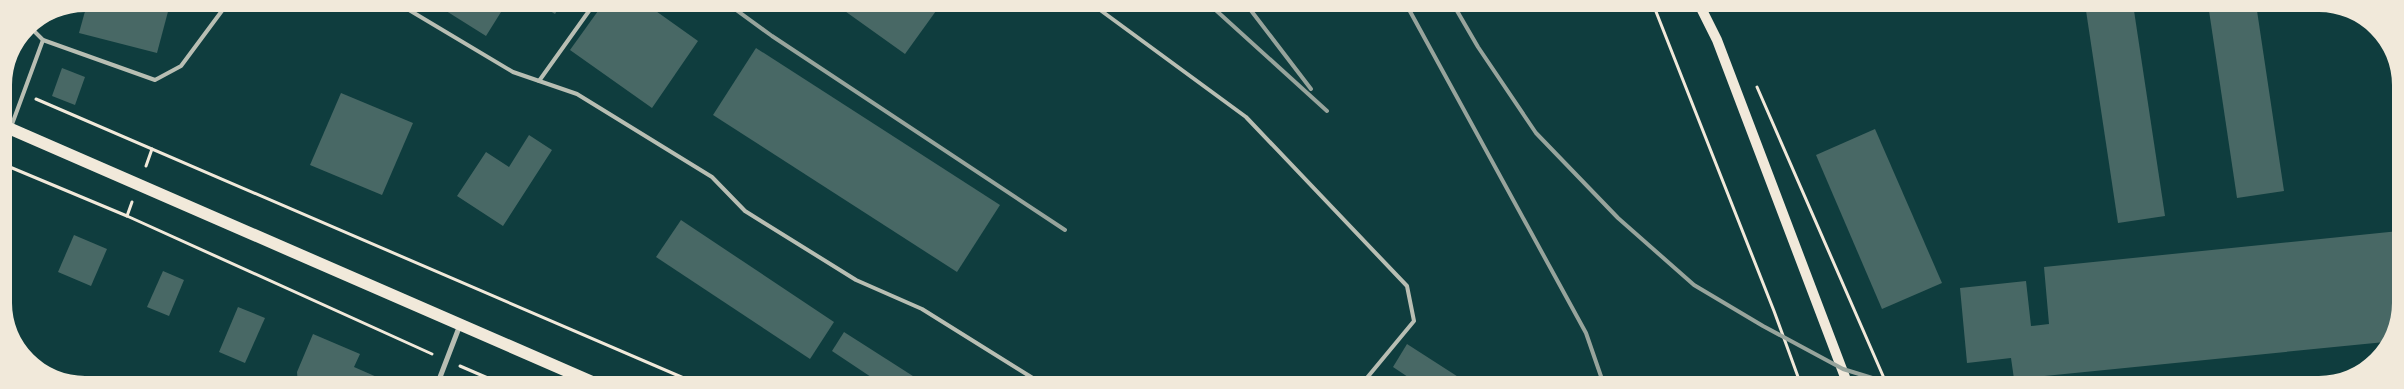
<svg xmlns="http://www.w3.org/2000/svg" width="2404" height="389" font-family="'Fira Sans',sans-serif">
	<rect width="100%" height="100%" fill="#0f3d3e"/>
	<g fill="#486865">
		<polygon points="87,4 170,4 157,53 79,33"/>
		<polygon points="435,4 506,4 486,36"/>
		<polygon points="539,4 561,4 555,14"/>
		<polygon points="603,4 646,4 698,41 652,108 570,50"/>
		<polygon points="835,4 941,4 905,54"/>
		<polygon points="2085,4 2133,4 2165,216 2118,223"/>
		<polygon points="2208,4 2256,4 2284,191 2237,198"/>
		<polygon points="756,48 1000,205 957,272 713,115"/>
		<polygon points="62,68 85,77 75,105 52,96"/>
		<polygon points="341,93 413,123 382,195 310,165"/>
		<polygon points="1875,129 1942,283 1882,309 1816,155"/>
		<polygon points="529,135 552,150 503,226 457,196 486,152 509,167"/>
		<polygon points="681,220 834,322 810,359 656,257"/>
		<polygon points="2399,231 2400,315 2385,342 2014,379 2011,358 1967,363 1960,288 2026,281 2031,326 2049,324 2044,267"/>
		<polygon points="74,235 107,249 91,286 58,272"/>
		<polygon points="163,271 184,280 169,316 147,307"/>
		<polygon points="238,307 265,318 245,363 219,352"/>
		<polygon points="844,332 927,385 883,385 832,351"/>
		<polygon points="313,334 360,354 354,367 386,381 384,385 298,385 297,372"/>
		<polygon points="1407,344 1463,380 1460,385 1420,385 1393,367"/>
	</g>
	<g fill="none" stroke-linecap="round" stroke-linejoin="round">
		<g stroke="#f1e9da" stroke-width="3">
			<polyline points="1653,4 1774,311 1801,385"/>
			<polyline points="4,85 10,88"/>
			<polyline points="1757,87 1887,385"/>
			<polyline points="36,99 700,385"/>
			<polyline points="5,165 127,216 432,354"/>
			<polyline points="146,166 152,149"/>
			<polyline points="127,216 132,202"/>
			<polyline points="460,366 504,385"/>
		</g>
		<g stroke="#b8beb3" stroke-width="4">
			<polyline points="399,4 513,72 577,94 712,177 745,211 856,280 922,309 1044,385"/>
			<polyline points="1092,4 1246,117 1407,286 1414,321 1361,385"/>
			<polyline points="30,27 43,40 155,80 181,66 227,4"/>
			<polyline points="539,81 594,4"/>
			<polyline points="11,127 43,40"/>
		</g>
		<polyline stroke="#b8beb3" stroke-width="5" points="437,385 460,325"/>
		<polyline stroke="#f1e9da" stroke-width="10" points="1699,4 1717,40 1848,385"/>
		<polyline stroke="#f1e9da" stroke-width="12" points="4,126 599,385"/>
		<g stroke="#97a49c" stroke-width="4">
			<polyline points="728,4 772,36 1065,230"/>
			<polyline points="1209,4 1327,111"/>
			<polyline points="1246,4 1311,89"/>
			<polyline points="1406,4 1586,333 1604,385"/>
			<polyline points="1453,4 1478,47 1536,133 1618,218 1694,285 1763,326 1843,369 1895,385"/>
		</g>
	</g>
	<path d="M0 0H2404V389H0ZM85 12H2319A73 73 0 0 1 2392 85V303A73 73 0 0 1 2319 376H85A73 73 0 0 1 12 303V85A73 73 0 0 1 85 12Z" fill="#f1e9da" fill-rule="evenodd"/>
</svg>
